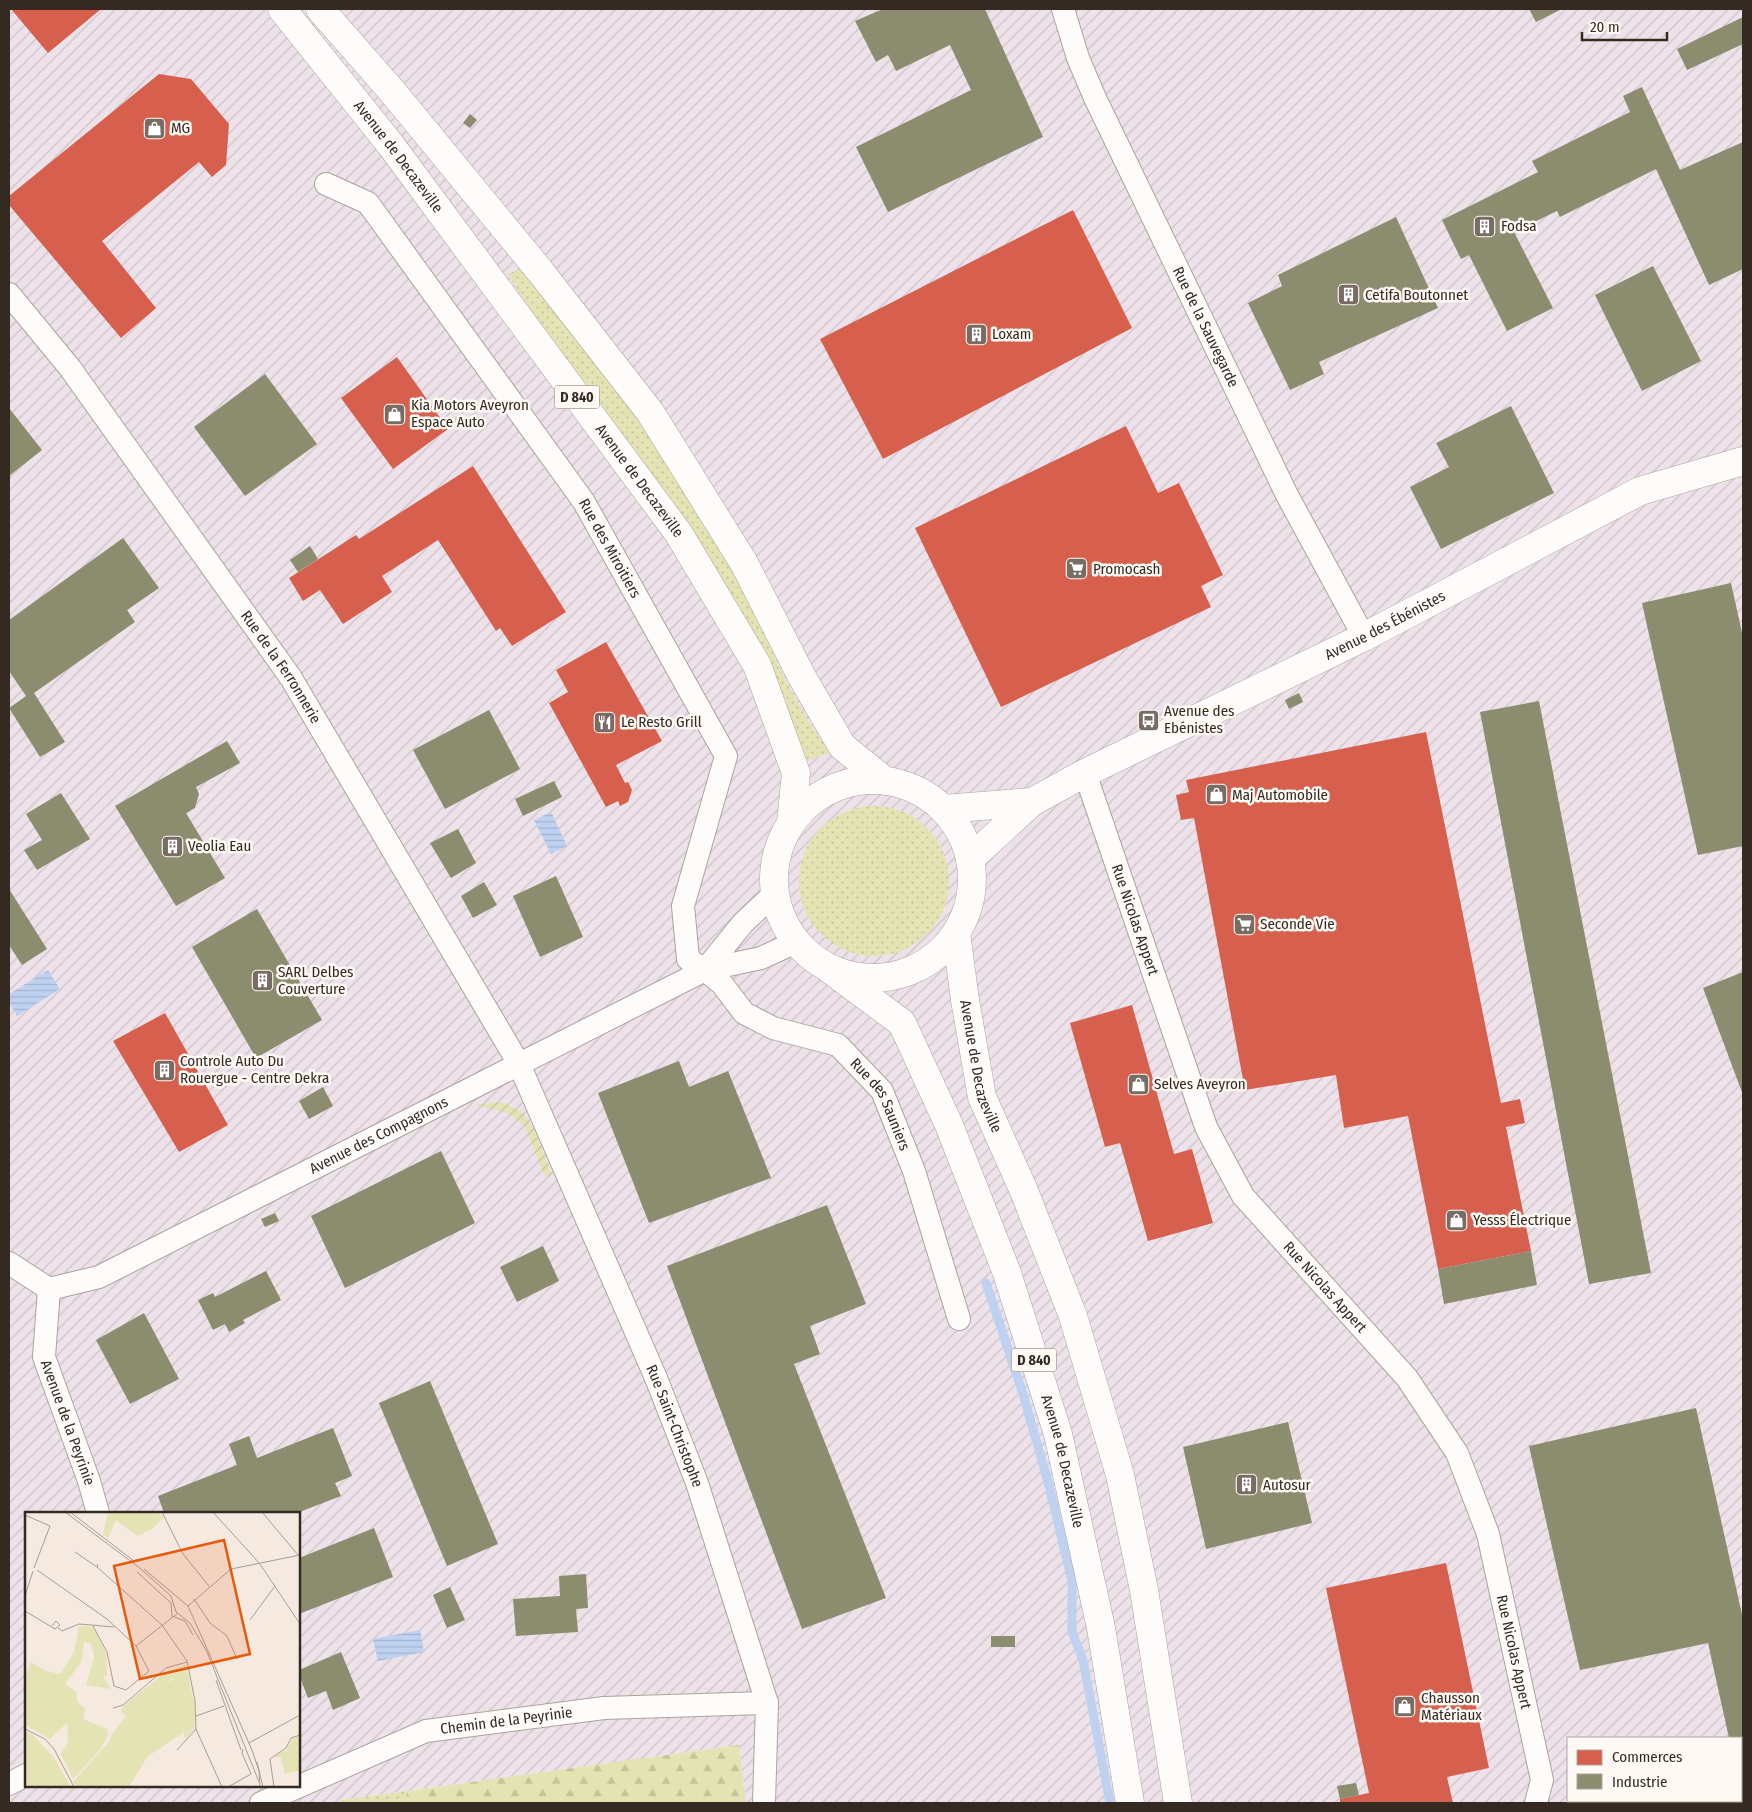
<svg xmlns="http://www.w3.org/2000/svg" width="1752" height="1812" font-family="'Fira Sans Condensed',sans-serif">
	<defs>
		<pattern id="industrial-furrows" width="10" height="10" patternUnits="userSpaceOnUse" patternTransform="scale(1.25)"><rect width="10" height="10" fill="#eee2ea"/><path d="M-1 1l2-2M0 10L10 0M9 11l2-2" fill="none" stroke="#cdc2c8"/></pattern>
		<pattern id="grass-dots" width="8" height="8" patternUnits="userSpaceOnUse" patternTransform="scale(1.25)"><rect width="8" height="8" fill="#e4e3b4"/><path d="M2 2h.1M6 6h.1" fill="none" stroke="#c4c39a" stroke-width="1.8" stroke-linecap="round"/></pattern>
		<pattern id="forest-firs" width="22" height="20" patternUnits="userSpaceOnUse" patternTransform="scale(1.25)"><rect width="22" height="20" fill="#e4e3b4"/><path d="M5 1l3.5 6h-7zM16 11l3.5 6h-7z" fill="#c4c39a"/></pattern>
		<pattern id="garden-furrows" width="10" height="10" patternUnits="userSpaceOnUse" patternTransform="scale(1.25)"><rect width="10" height="10" fill="#e4e3b4"/><path d="M-1 1l2-2M0 10L10 0M9 11l2-2" fill="none" stroke="#c4c39a"/></pattern>
		<pattern id="water-rules" width="6" height="5" patternUnits="userSpaceOnUse" patternTransform="scale(1.25)"><rect width="6" height="5" fill="#bed1f1"/><path d="M0 2.5h6" fill="none" stroke="#a4b4ce"/></pattern>
	</defs>
	<rect width="100%" height="100%" fill="#f5e9e0"/>
	<path fill="url(#industrial-furrows)" fill-rule="evenodd" d="M9,9H1743V1803H746L739,1745L342,1800L335,1803H9ZM26,1513H299V1786H26ZM1568,1738H1741V1801H1568Z"/>
	<g fill="url(#grass-dots)">
		<path d="M521,269C543,297 567,323 588,351C642,421 689,497 733,573C767,632 788,700 831,752L804,762L610,428L507,274Z"/>
		<circle cx="874" cy="881" r="75"/>
		<polygon points="407,1791 406,1803 337,1803 342,1800"/>
	</g>
	<polygon fill="url(#forest-firs)" points="739,1745 746,1803 406,1803 407,1791"/>
	<polygon fill="url(#garden-furrows)" points="501,1102 521,1111 533,1127 552,1175 545,1177 525,1127 508,1113 475,1105"/>
	<g fill="url(#water-rules)">
		<polygon points="551,812 567,846 551,854 534,820"/>
		<polygon points="48,970 60,989 17,1016 9,1002 9,994"/>
		<polygon points="420,1630 424,1652 378,1661 373,1639"/>
	</g>
	<g fill="#d6604d">
		<polygon points="11,9 101,9 48,53"/>
		<polygon points="159,74 191,79 229,124 226,165 212,177 199,162 102,241 156,308 121,338 9,205 9,196"/>
		<polygon points="1073,210 1132,328 883,459 820,339"/>
		<polygon points="397,357 448,429 393,469 341,398"/>
		<polygon points="1126,426 1158,493 1179,483 1223,575 1201,586 1211,607 1001,707 915,528"/>
		<polygon points="473,466 566,612 512,646 500,628 496,631 438,540 382,576 392,592 343,624 320,590 303,601 289,578 356,535 359,539"/>
		<polygon points="606,642 662,741 616,765 625,783 628,782 632,790 628,802 620,806 618,801 606,807 549,703 568,692 556,670"/>
		<polygon points="1426,732 1501,1103 1520,1099 1525,1123 1506,1127 1531,1251 1438,1269 1408,1116 1344,1128 1336,1075 1245,1090 1194,818 1181,820 1176,795 1189,792 1186,780"/>
		<polygon points="1132,1005 1174,1154 1192,1149 1213,1223 1148,1241 1120,1143 1105,1147 1070,1023"/>
		<polygon points="165,1013 228,1125 179,1152 113,1041"/>
		<polygon points="1446,1563 1489,1768 1447,1777 1453,1803 1340,1803 1340,1799 1369,1793 1326,1588"/>
	</g>
	<g fill="#8c8c6e">
		<polygon points="883,9 985,9 1043,137 888,212 856,147 971,90 950,45 896,71 888,55 876,62 855,21"/>
		<polygon points="1529,9 1562,9 1536,22"/>
		<polygon points="1743,17 1743,44 1687,70 1677,49"/>
		<polygon points="1642,87 1680,170 1743,142 1743,269 1709,285 1656,169 1560,217 1557,211 1514,232 1553,308 1507,331 1469,255 1461,259 1442,220 1538,172 1532,161 1630,112 1623,96"/>
		<polygon points="470,114 477,120 470,128 463,123"/>
		<polygon points="1396,217 1438,308 1319,362 1324,374 1290,390 1248,303 1282,286 1278,275"/>
		<polygon points="1653,266 1701,361 1642,391 1595,295"/>
		<polygon points="265,374 317,444 245,496 194,427"/>
		<polygon points="1511,406 1554,493 1441,549 1410,487 1449,467 1436,443"/>
		<polygon points="9,408 42,450 9,476"/>
		<polygon points="123,538 159,588 127,610 135,622 34,693 65,742 40,757 9,708 26,696 9,671 9,620"/>
		<polygon points="310,546 318,559 298,572 290,560"/>
		<polygon points="1731,583 1743,637 1743,846 1698,855 1642,603"/>
		<polygon points="1299,693 1303,702 1289,709 1285,700"/>
		<polygon points="1539,701 1651,1273 1589,1284 1480,712"/>
		<polygon points="489,710 520,769 445,809 413,750"/>
		<polygon points="227,741 240,763 196,787 199,794 195,808 186,813 225,878 176,906 115,806"/>
		<polygon points="554,781 562,797 523,816 515,799"/>
		<polygon points="61,793 90,839 37,870 24,850 42,840 26,814"/>
		<polygon points="458,829 476,863 451,878 430,843"/>
		<polygon points="556,876 583,937 540,957 513,896"/>
		<polygon points="484,882 497,905 473,918 461,896"/>
		<polygon points="9,889 47,949 22,965 9,945"/>
		<polygon points="257,909 322,1020 256,1058 192,947"/>
		<polygon points="1743,972 1743,1095 1703,988"/>
		<polygon points="679,1061 689,1087 728,1071 771,1178 649,1223 598,1093"/>
		<polygon points="323,1087 333,1106 309,1119 299,1101"/>
		<polygon points="441,1151 475,1223 345,1288 311,1216"/>
		<polygon points="827,1205 866,1304 810,1326 820,1354 794,1364 886,1598 802,1629 667,1266"/>
		<polygon points="275,1213 279,1221 265,1227 261,1219"/>
		<polygon points="543,1246 559,1281 517,1302 500,1267"/>
		<polygon points="1531,1251 1537,1285 1444,1304 1438,1269"/>
		<polygon points="266,1271 281,1300 243,1320 245,1323 229,1332 225,1324 213,1330 198,1300 213,1293 215,1297"/>
		<polygon points="144,1313 179,1379 130,1404 96,1340"/>
		<polygon points="430,1381 498,1544 447,1566 379,1403"/>
		<polygon points="1696,1408 1743,1619 1743,1737 1739,1738 1729,1738 1708,1643 1580,1670 1529,1446"/>
		<polygon points="1288,1422 1312,1523 1206,1549 1183,1447"/>
		<polygon points="333,1428 352,1476 335,1483 341,1496 297,1513 164,1513 158,1496 237,1465 229,1444 249,1436 257,1458"/>
		<polygon points="374,1528 393,1577 299,1614 299,1558"/>
		<polygon points="586,1574 588,1608 576,1609 578,1632 516,1636 513,1599 560,1596 559,1576"/>
		<polygon points="450,1587 465,1620 447,1628 433,1595"/>
		<rect x="991" y="1636" width="24" height="11"/>
		<polygon points="341,1652 360,1698 333,1710 326,1691 308,1698 299,1675 299,1670"/>
		<polygon points="1356,1783 1359,1795 1340,1799 1337,1786"/>
	</g>
	<g fill="none" stroke-linecap="round" stroke-linejoin="round">
		<polyline stroke="#bed1f1" stroke-width="9" points="986,1283 1023,1394 1048,1482 1072,1581 1072,1632 1083,1660 1110,1803"/>
		<defs>
			<g id="street">
				<path id="s1" d="M1063,9L1078,58L1095,98L1287,495L1364,637"/>
				<path id="s2" d="M326,184L368,203L584,502L726,756L683,906L688,959L705,970L722,984L744,1013L773,1028L838,1045L882,1091L914,1171L959,1319"/>
				<path id="s3" d="M9,294L70,368L291,678L519,1064L656,1378L697,1483L767,1703L764,1803"/>
				<path id="s4" d="M1085,773L1206,1127L1243,1196L1407,1378L1457,1453L1488,1534L1542,1780L1536,1803"/>
				<polyline points="705,970 743,923 774,894"/>
				<polyline points="9,1263 49,1289"/>
				<path id="s5" d="M49,1289L99,1277L705,970L761,958L796,942"/>
				<path id="s6" d="M49,1289L44,1357L89,1481L98,1513"/>
				<polyline points="9,1784 26,1775"/>
				<path id="s7" d="M261,1803L426,1731L604,1708L767,1703"/>
			</g>
			<g id="secondary">
				<polyline points="943,809 1032,802"/>
				<path id="s8" d="M970,859L1032,802L1085,773L1364,637L1640,491L1743,461"/>
			</g>
			<g id="primary">
				<path id="s9" d="M282,9L390,144L679,534L757,665L796,773L791,823"/>
				<polyline points="320,9 391,90 540,271 650,412 744,563 802,677 842,746 885,781"/>
				<circle cx="873" cy="879" r="99"/>
				<path id="s10" d="M956,933L965,1000L982,1097L1024,1191L1073,1316L1120,1475L1144,1590L1178,1803"/>
				<path id="s11" d="M828,968L902,1023L949,1125L1007,1273L1058,1434L1101,1628L1130,1803"/>
			</g>
		</defs>
		<use href="#street" stroke="#aca39b" stroke-width="24"/>
		<use href="#secondary" stroke="#aca39b" stroke-width="29"/>
		<use href="#primary" stroke="#aca39b" stroke-width="29"/>
		<use href="#street" stroke="#fefcfa" stroke-width="22"/>
		<use href="#secondary" stroke="#fefcfa" stroke-width="28"/>
		<use href="#primary" stroke="#fefcfa" stroke-width="28"/>
	</g>
	<defs>
		<symbol id="shop-square" viewBox="-11 -11 22 22"><rect x="-9" y="-9" width="18" height="18" rx="4" fill="#786d64" stroke="#fef9f4"/><path d="M-5-2.5h2.3a2.7 3.5 0 0 1 5.4 0H5L5.5 6h-11ZM-1.5-2.5h3a1.5 2.3 0 0 0-3 0Z" fill="#fff"/></symbol>
		<symbol id="building-square" viewBox="-11 -11 22 22"><rect x="-9" y="-9" width="18" height="18" rx="4" fill="#786d64" stroke="#fef9f4"/><path d="M-4-6H4V6H1V3H-1V6H-4ZM-2.5-4.3h1.7v1.8h-1.7ZM.8-4.3h1.7v1.8H.8ZM-2.5-1h1.7V.8h-1.7ZM.8-1h1.7V.8H.8Z" fill="#fff"/></symbol>
		<symbol id="supermarket-square" viewBox="-11 -11 22 22"><rect x="-9" y="-9" width="18" height="18" rx="4" fill="#786d64" stroke="#fef9f4"/><path d="M-6-5.5h2.5l.6 2H6L4.5 2H-2.5L-4.4-4H-6ZM-1.5 3.2a1.3 1.3 0 1 0 .1 0ZM3 3.2a1.3 1.3 0 1 0 .1 0Z" fill="#fff"/></symbol>
		<symbol id="bus-square" viewBox="-11 -11 22 22"><rect x="-9" y="-9" width="18" height="18" rx="4" fill="#786d64" stroke="#fef9f4"/><path d="M-5-6H5V4H4V6H2V4H-2V6H-4V4H-5ZM-3.5-4V0h7V-4ZM-3.5 1.2v1.5H-2V1.2ZM2 1.2v1.5H3.5V1.2Z" fill="#fff"/></symbol>
		<symbol id="restaurant-square" viewBox="-11 -11 22 22"><rect x="-9" y="-9" width="18" height="18" rx="4" fill="#786d64" stroke="#fef9f4"/><path d="M-5-6h1v4h1v-4h1v4h1v-4h1v5L-1.5 .5V6h-2V.5L-5-1ZM5-6V6H3V1.5H1.5Q1.5-4 5-6Z" fill="#fff"/></symbol>
	</defs>
	<g fill-rule="evenodd">
		<use href="#shop-square" x="142" y="116" width="25" height="25"/>
		<use href="#building-square" x="1472" y="214" width="25" height="25"/>
		<use href="#building-square" x="1336" y="282" width="25" height="25"/>
		<use href="#building-square" x="964" y="322" width="25" height="25"/>
		<use href="#shop-square" x="382" y="402" width="25" height="25"/>
		<use href="#supermarket-square" x="1064" y="556" width="25" height="25"/>
		<use href="#bus-square" x="1136" y="708" width="25" height="25"/>
		<use href="#restaurant-square" x="592" y="710" width="25" height="25"/>
		<use href="#shop-square" x="1204" y="782" width="25" height="25"/>
		<use href="#building-square" x="160" y="834" width="25" height="25"/>
		<use href="#supermarket-square" x="1232" y="912" width="25" height="25"/>
		<use href="#building-square" x="250" y="968" width="25" height="25"/>
		<use href="#building-square" x="152" y="1058" width="25" height="25"/>
		<use href="#shop-square" x="1126" y="1072" width="25" height="25"/>
		<use href="#shop-square" x="1444" y="1208" width="25" height="25"/>
		<use href="#building-square" x="1234" y="1472" width="25" height="25"/>
		<use href="#shop-square" x="1392" y="1694" width="25" height="25"/>
	</g>
	<g text-anchor="middle" dominant-baseline="central" stroke-width="5" stroke-linejoin="round" paint-order="stroke">
		<g fill="#fef9f4" stroke="#716861" stroke-width="1">
			<rect x="554.5" y="385.5" width="45" height="23" rx="4"/>
			<rect x="1011.5" y="1348.5" width="45" height="23" rx="4"/>
		</g>
		<g font-size="14" font-weight="bold" fill="#342a22">
			<text x="577" y="397">D 840</text>
			<text x="1034" y="1360">D 840</text>
		</g>
		<g font-size="15" fill="#342a22" stroke="#fef9f4" text-anchor="start">
			<text x="171" y="128">MG</text>
			<text x="1501" y="226">Fodsa</text>
			<text x="1365" y="295">Cetifa Boutonnet</text>
			<text x="992" y="334">Loxam</text>
			<text x="411" y="405">Kia Motors Aveyron<tspan x="411" dy="17">Espace Auto</tspan></text>
			<text x="1093" y="569">Promocash</text>
			<text x="1164" y="711">Avenue des<tspan x="1164" dy="17">Ebénistes</tspan></text>
			<text x="621" y="722">Le Resto Grill</text>
			<text x="1232" y="795">Maj Automobile</text>
			<text x="188" y="846">Veolia Eau</text>
			<text x="1260" y="924">Seconde Vie</text>
			<text x="278" y="972">SARL Delbes<tspan x="278" dy="17">Couverture</tspan></text>
			<text x="180" y="1061">Controle Auto Du<tspan x="180" dy="17">Rouergue - Centre Dekra</tspan></text>
			<text x="1154" y="1084">Selves Aveyron</text>
			<text x="1473" y="1220">Yesss Électrique</text>
			<text x="1263" y="1485">Autosur</text>
			<text x="1421" y="1698">Chausson<tspan x="1421" dy="17">Matériaux</tspan></text>
		</g>
		<g font-size="15" fill="#342a22" stroke="#fef9f4">
			<text stroke="none"><textPath href="#s9" startOffset="188">Avenue de Decazeville</textPath></text>
			<text stroke="none"><textPath href="#s1" startOffset="349">Rue de la Sauvegarde</textPath></text>
			<text stroke="none"><textPath href="#s9" startOffset="592">Avenue de Decazeville</textPath></text>
			<text stroke="none"><textPath href="#s2" startOffset="468">Rue des Miroitiers</textPath></text>
			<text stroke="none"><textPath href="#s8" startOffset="479">Avenue des Ébénistes</textPath></text>
			<text stroke="none"><textPath href="#s3" startOffset="462">Rue de la Ferronnerie</textPath></text>
			<text stroke="none"><textPath href="#s4" startOffset="155">Rue Nicolas Appert</textPath></text>
			<text stroke="none"><textPath href="#s10" startOffset="136">Avenue de Decazeville</textPath></text>
			<text stroke="none"><textPath href="#s2" startOffset="1168">Rue des Sauniers</textPath></text>
			<text stroke="none"><textPath href="#s5" startOffset="365">Avenue des Compagnons</textPath></text>
			<text stroke="none"><textPath href="#s4" startOffset="575">Rue Nicolas Appert</textPath></text>
			<text stroke="none"><textPath href="#s6" startOffset="138">Avenue de la Peyrinie</textPath></text>
			<text stroke="none"><textPath href="#s3" startOffset="1319">Rue Saint-Christophe</textPath></text>
			<text stroke="none"><textPath href="#s11" startOffset="560">Avenue de Decazeville</textPath></text>
			<text stroke="none"><textPath href="#s4" startOffset="995">Rue Nicolas Appert</textPath></text>
			<text stroke="none"><textPath href="#s7" startOffset="261">Chemin de la Peyrinie</textPath></text>
		</g>
	</g>
	<g transform="translate(25 1512)">
		<rect width="275" height="275" fill="#f5e9e0"/>
		<path d="M83,0H130L139,5L127,17L112,24L91,8L83,26L78,22ZM54,114L68,115L81,141L82,163L78,164L86,177L61,173L69,145L66,131L59,130L56,150L40,172L51,180L52,189L60,197L58,207L82,217L83,224L74,239L48,267L36,242L43,230L42,211L25,227L0,213V163L6,150L21,159L35,162L49,140ZM141,160L142,168L137,171L151,167L159,177L162,202L157,211L158,221L122,245L104,275H51L48,270L84,230L103,242L118,232L102,225L98,230L87,222L101,204L96,200L98,194ZM0,220L7,222L28,244L46,275H0ZM275,224V258L260,262L256,246L249,244L262,238L267,227Z" fill="#e4e3b4"/>
		<path d="M161,153L170,196L169,217L160,227L157,211L162,202L159,177L147,166L133,175L142,168L141,160ZM87,222L98,229L101,225L118,232L103,242L84,230Z" fill="#e4e3b4"/>
		<path fill="none" stroke="#a89d94" stroke-width="1" d="M40,0L116,57L146,84L151,100L165,111L182,140L234,270M45,0L109,49M137,0L158,42L184,74M188,0L235,52L275,112M237,0L273,43M0,3L25,14L9,56M50,40L72,55M73,52L72,55L137,113L162,149L170,189L171,217L197,275M119,57L163,94L227,238L234,259L235,275M12,58L82,107L111,134L124,159L101,178L89,174L82,140L68,114M112,60L146,91L147,104M0,84L8,59M169,87L185,111L202,124L212,147M163,94L206,57L275,43M0,99L30,117L35,113L31,109L27,114M147,104L160,109L168,123M225,108L250,74M33,116L37,119L54,112L89,115M111,134L153,101M191,168L216,238M88,196L98,193L141,156L162,150M171,204L199,194M0,217L20,227L29,237L49,275M224,231L275,203M152,238L171,217M232,250L238,275M203,275L226,262L217,241L218,237M249,275L245,247L261,236L266,226L275,223"/>
		<path fill="#e8590c" fill-opacity="0.15" stroke="#e8590c" stroke-width="2.5" d="M199,28L225,142L115,167L89,54Z"/>
		<rect width="275" height="275" fill="none" stroke="#342a22" stroke-width="2.5"/>
	</g>
	<rect width="1752" height="1812" fill="none" stroke="#342a22" stroke-width="20"/>
	<rect x="1567" y="1737" width="175" height="65" fill="#fef9f4" stroke="#ada6a0"/>
	<rect x="1577" y="1750" width="25" height="15" fill="#d6604d" stroke="#ada6a0"/>
	<text x="1612" y="1762" font-size="15" fill="#342a22">Commerces</text>
	<rect x="1577" y="1774" width="25" height="15" fill="#8c8c6e" stroke="#ada6a0"/>
	<text x="1612" y="1787" font-size="15" fill="#342a22">Industrie</text>
	<path d="M1582 32v8h85v-8" fill="none" stroke="#342a22" stroke-width="2.5"/>
	<text x="1590" y="32" font-size="15" fill="#342a22" stroke="#fef9f4" stroke-width="4" paint-order="stroke">20 m</text>
</svg>
